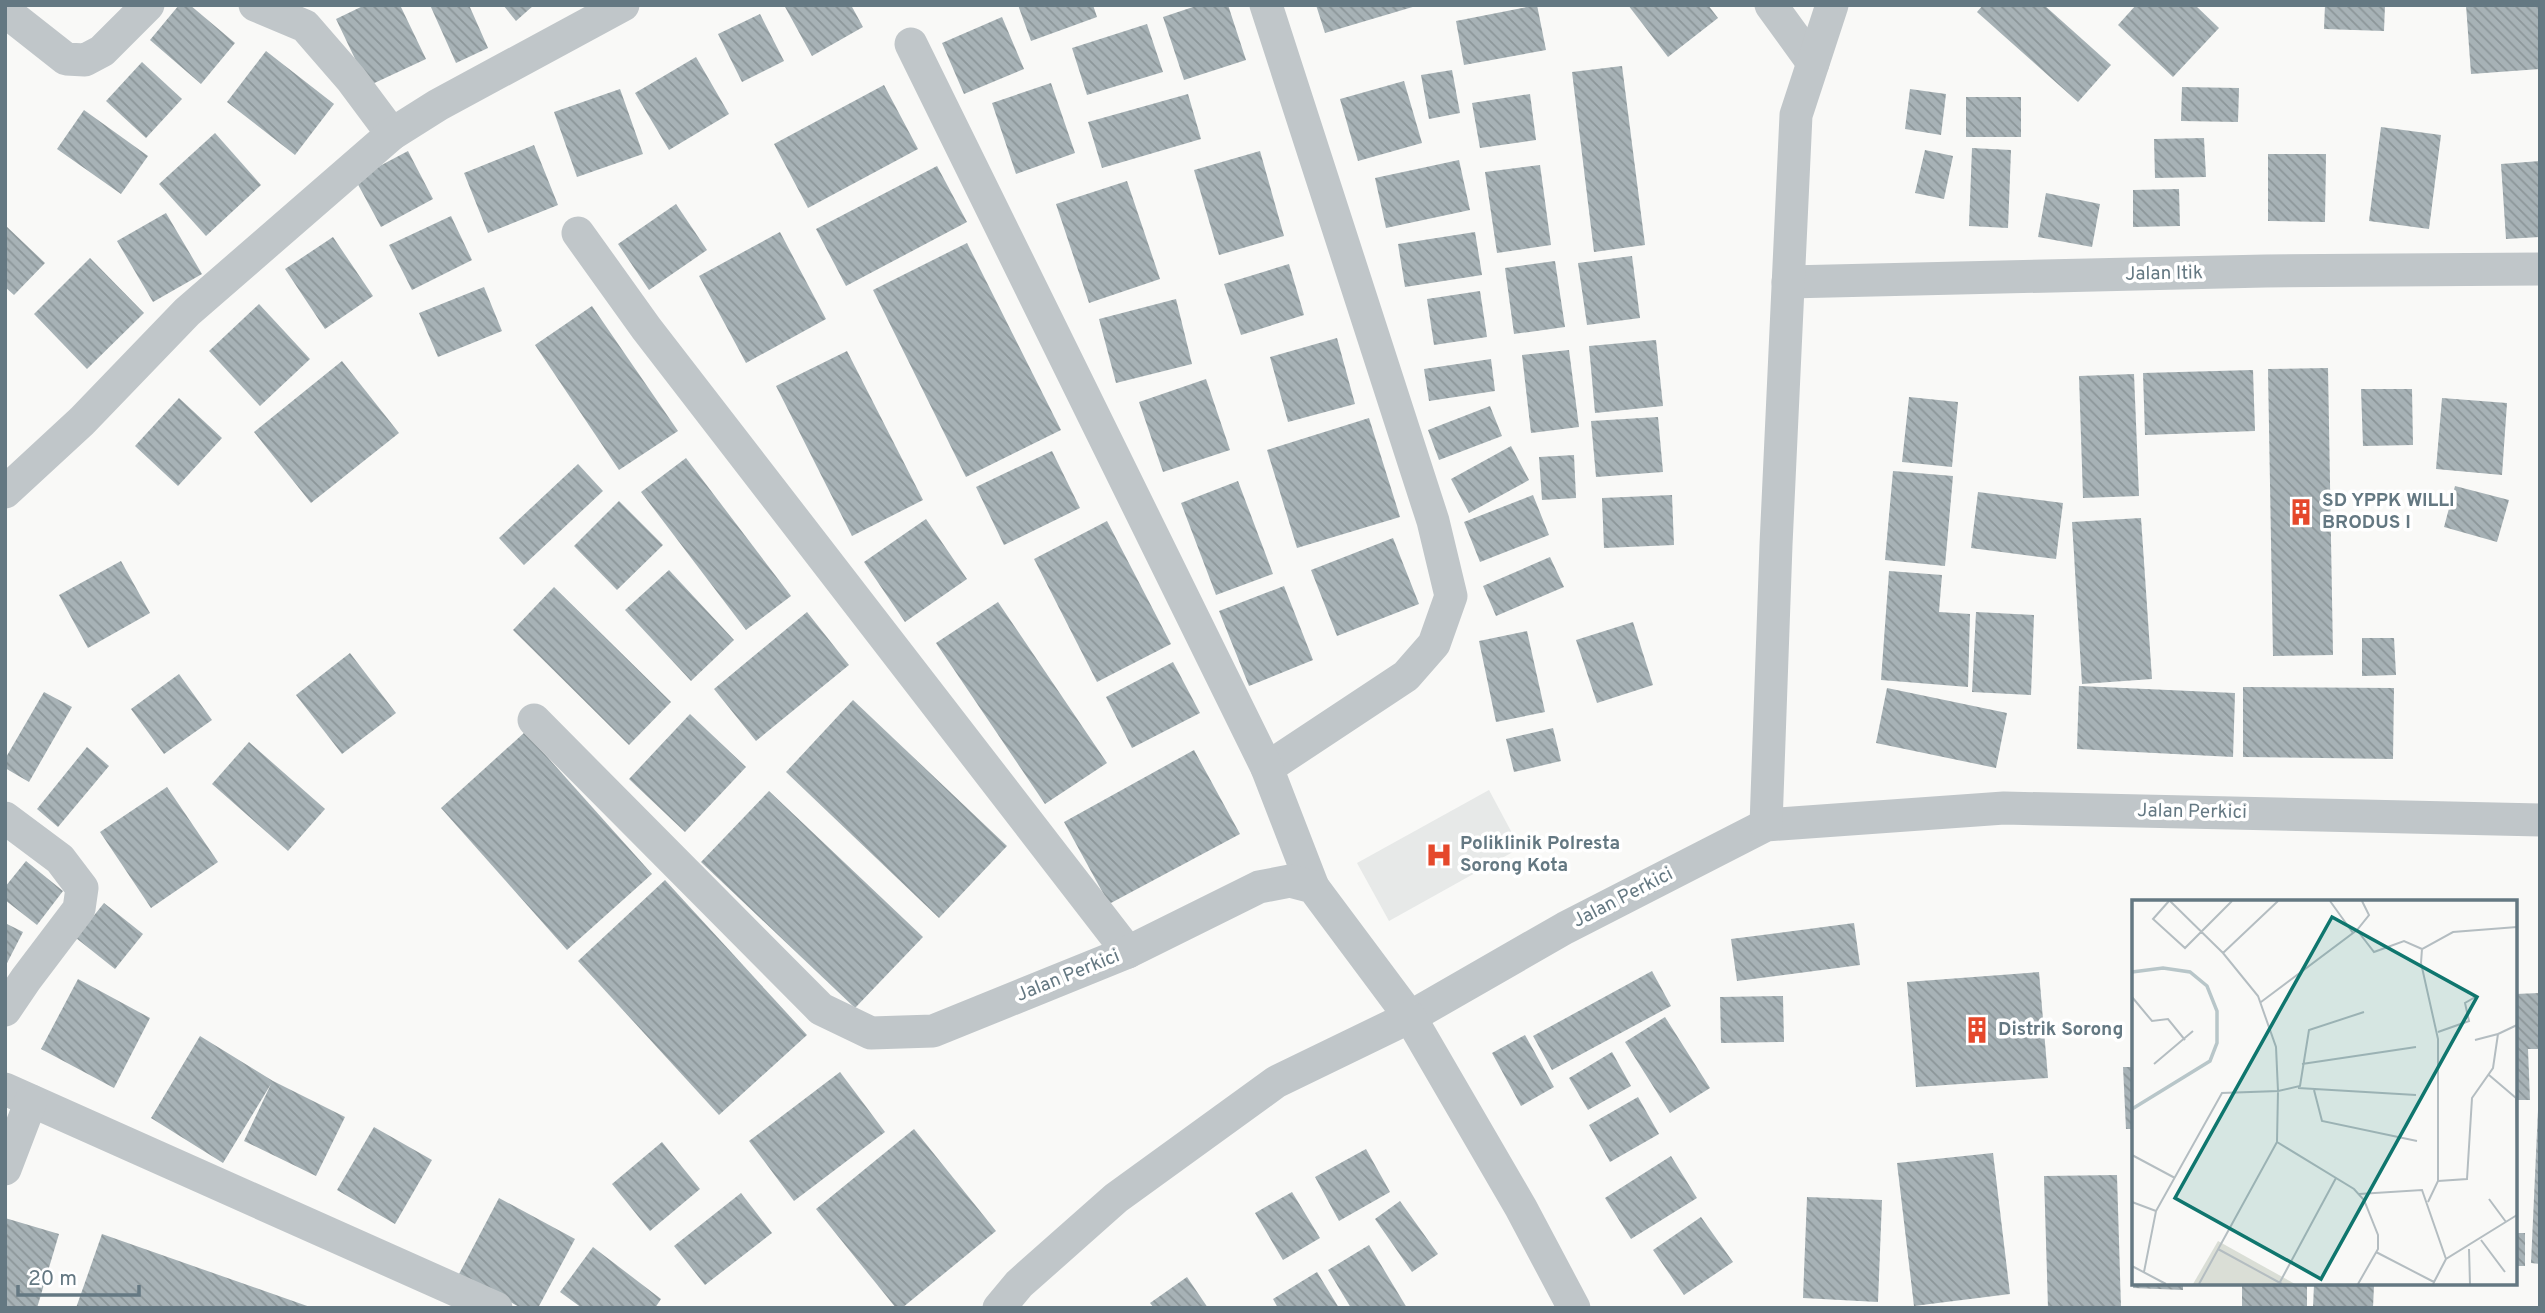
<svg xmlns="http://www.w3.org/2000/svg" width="2545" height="1313" font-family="Overpass,sans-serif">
	<defs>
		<pattern id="building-back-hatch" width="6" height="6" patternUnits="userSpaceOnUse" patternTransform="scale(1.75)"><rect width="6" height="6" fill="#a7b2b6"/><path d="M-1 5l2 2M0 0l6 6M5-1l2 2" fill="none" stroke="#8c9699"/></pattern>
	</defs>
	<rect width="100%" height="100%" fill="#f9f9f7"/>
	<polygon fill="#e7e9e8" points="1489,790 1520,848 1389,921 1357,863"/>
	<g fill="url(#building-back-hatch)">
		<polygon points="179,5 190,5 235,43 201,84 150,40"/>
		<polygon points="365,5 400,5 426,59 368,86 336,19"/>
		<polygon points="430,5 469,5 488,48 456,63"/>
		<polygon points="503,5 534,5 516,21"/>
		<polygon points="784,5 851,5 863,27 812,56"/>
		<polygon points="1018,5 1093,5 1097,17 1031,41"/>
		<polygon points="1199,5 1228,5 1246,60 1184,80 1163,17"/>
		<polygon points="1316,5 1416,5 1416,6 1325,33"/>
		<polygon points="1537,5 1546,50 1464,65 1456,21"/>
		<polygon points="1628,5 1708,5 1718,18 1668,57"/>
		<polygon points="1983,5 2044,5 2111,65 2078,102 1977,12"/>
		<polygon points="2136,5 2195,5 2219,28 2173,77 2118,25"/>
		<polygon points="2325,5 2385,5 2384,31 2324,29"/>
		<polygon points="2466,5 2540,5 2540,69 2471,74"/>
		<polygon points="760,14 784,61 742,82 718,34"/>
		<polygon points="1002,17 1024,69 964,94 942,43"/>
		<polygon points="1147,24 1163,72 1087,95 1072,48"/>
		<polygon points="266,51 334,104 295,155 227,102"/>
		<polygon points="696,57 729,114 669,150 635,93"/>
		<polygon points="142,62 182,99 146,138 106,101"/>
		<polygon points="1622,66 1645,245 1594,252 1572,72"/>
		<polygon points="1452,70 1460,113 1429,119 1421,75"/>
		<polygon points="1404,81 1422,143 1358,161 1340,99"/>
		<polygon points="1051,83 1075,153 1016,174 992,103"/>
		<polygon points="884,85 918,149 808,208 774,144"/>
		<polygon points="2182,87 2239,88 2238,122 2181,121"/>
		<polygon points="620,89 643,154 577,177 554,112"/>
		<polygon points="1910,89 1946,94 1941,135 1905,129"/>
		<polygon points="1188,94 1201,139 1102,168 1088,122"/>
		<polygon points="1530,94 1536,140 1480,148 1472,103"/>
		<rect x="1966" y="97" width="55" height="40"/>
		<polygon points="84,110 148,156 121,194 57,149"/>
		<polygon points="2381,127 2441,135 2429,229 2369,221"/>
		<polygon points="215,133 261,185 206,236 159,184"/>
		<polygon points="2204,138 2206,177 2155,178 2154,139"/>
		<polygon points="534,145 558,205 488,233 464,173"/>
		<polygon points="1972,148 2011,150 2008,228 1969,226"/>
		<polygon points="1925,150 1953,156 1944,199 1915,193"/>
		<polygon points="408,151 433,199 381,227 355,179"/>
		<polygon points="1260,151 1284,236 1219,255 1194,170"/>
		<polygon points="2268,154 2326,154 2325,222 2268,221"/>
		<polygon points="1459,160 1470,210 1386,228 1375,178"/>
		<polygon points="2540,161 2540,237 2506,239 2501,164"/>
		<polygon points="1540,165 1551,245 1497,253 1485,172"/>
		<polygon points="937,166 967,222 846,286 816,229"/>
		<polygon points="1127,181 1160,279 1089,303 1056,204"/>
		<polygon points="2179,189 2180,226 2133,227 2133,190"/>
		<polygon points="2046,193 2100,204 2092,247 2038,237"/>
		<polygon points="676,204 707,250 649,290 618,244"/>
		<polygon points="166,213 202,274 153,302 117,241"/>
		<polygon points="451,216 472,260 412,290 389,245"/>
		<polygon points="5,225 45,263 14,295 5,287"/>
		<polygon points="780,232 826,319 746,363 699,276"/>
		<polygon points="1475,232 1482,275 1405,287 1398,244"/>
		<polygon points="333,237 373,296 325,329 285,269"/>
		<polygon points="967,243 1061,430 966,477 873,290"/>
		<polygon points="1632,256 1640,318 1587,325 1578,263"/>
		<polygon points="90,258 144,313 87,369 34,314"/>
		<polygon points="1555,261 1565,327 1514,334 1505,268"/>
		<polygon points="1289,264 1304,315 1241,335 1224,284"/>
		<polygon points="484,287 502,331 438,357 419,313"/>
		<polygon points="1480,291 1487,337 1434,345 1427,299"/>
		<polygon points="1176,299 1192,364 1116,383 1099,319"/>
		<polygon points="259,304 310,359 260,406 209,351"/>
		<polygon points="592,306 678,431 619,470 535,345"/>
		<polygon points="1337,338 1355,404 1288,422 1270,357"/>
		<polygon points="1656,340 1663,406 1595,413 1589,346"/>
		<polygon points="1569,350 1579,427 1531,433 1522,355"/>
		<polygon points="847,351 923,500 852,536 776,386"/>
		<polygon points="1491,359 1495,391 1429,401 1424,369"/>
		<polygon points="342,361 399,433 311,503 254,432"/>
		<polygon points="2328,368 2333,655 2273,656 2268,369"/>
		<polygon points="2253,370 2255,431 2145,435 2143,373"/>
		<polygon points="2134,374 2139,496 2083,498 2079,376"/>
		<polygon points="1206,379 1230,450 1163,472 1139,402"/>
		<polygon points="2361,389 2412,389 2413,445 2363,446"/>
		<polygon points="1909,397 1958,402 1952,467 1902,462"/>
		<polygon points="179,398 222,438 178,486 135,446"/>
		<polygon points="2442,398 2507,403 2502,475 2436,469"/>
		<polygon points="1490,406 1502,436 1439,460 1428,430"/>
		<polygon points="1658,417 1663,472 1596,477 1591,421"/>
		<polygon points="1369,418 1400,517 1297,548 1267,450"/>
		<polygon points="1511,446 1529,480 1469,513 1451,479"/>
		<polygon points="1052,451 1080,508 1004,545 976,487"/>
		<polygon points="1574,455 1576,498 1542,500 1539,457"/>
		<polygon points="686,458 791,596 746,630 641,492"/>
		<polygon points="578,464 603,491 524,565 499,538"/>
		<polygon points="1893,471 1953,476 1945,566 1885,560"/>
		<polygon points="1238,481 1273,574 1216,595 1181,503"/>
		<polygon points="2455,486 2509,500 2497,542 2444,527"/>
		<polygon points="1978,492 2063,503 2056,559 1971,548"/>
		<polygon points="1533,495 1549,535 1480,562 1464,522"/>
		<polygon points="1672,495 1674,545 1604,548 1602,498"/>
		<polygon points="619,501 663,545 617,590 574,546"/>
		<polygon points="2141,518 2152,679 2082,684 2072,522"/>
		<polygon points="926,519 967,579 905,622 864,562"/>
		<polygon points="1107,521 1171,644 1097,682 1034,559"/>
		<polygon points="1393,538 1419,604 1337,636 1311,570"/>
		<polygon points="1550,557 1564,587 1496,616 1483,586"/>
		<polygon points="121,561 150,613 88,648 59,595"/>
		<polygon points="669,570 734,640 691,681 625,610"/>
		<polygon points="1889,571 1942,575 1939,612 1970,614 1968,687 1881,680"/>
		<polygon points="1284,586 1313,660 1249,686 1219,611"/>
		<polygon points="554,587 671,702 629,745 513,630"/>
		<polygon points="998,602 1107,763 1045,804 936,643"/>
		<polygon points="807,612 849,665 756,741 714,689"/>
		<polygon points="1976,612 2034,615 2031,695 1972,692"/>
		<polygon points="1633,622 1653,685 1597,703 1576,640"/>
		<polygon points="1527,631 1545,712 1496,722 1479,641"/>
		<polygon points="2362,638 2394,638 2396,675 2362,676"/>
		<polygon points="350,653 396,713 342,754 296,695"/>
		<polygon points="1173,662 1200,713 1132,748 1106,697"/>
		<polygon points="179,674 212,720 164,754 131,709"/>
		<polygon points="2079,686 2235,693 2233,757 2077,749"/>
		<polygon points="2243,687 2394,688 2393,759 2243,757"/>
		<polygon points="1887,688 2007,713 1996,768 1876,743"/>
		<polygon points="44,692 72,707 29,782 5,768 5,759"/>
		<polygon points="853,700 1007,846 939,918 786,772"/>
		<polygon points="690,714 746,767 685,832 629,779"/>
		<polygon points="1553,728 1561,761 1514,772 1506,739"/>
		<polygon points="525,732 652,874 567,950 441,808"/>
		<polygon points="249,742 325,809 288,851 212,784"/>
		<polygon points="87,747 109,766 58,827 37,809"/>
		<polygon points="1194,750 1240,834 1109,904 1064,822"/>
		<polygon points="167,787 218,862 151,908 100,832"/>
		<polygon points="769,791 923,937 855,1008 701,862"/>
		<polygon points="26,861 63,891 37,925 5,900 5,887"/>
		<polygon points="665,880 807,1035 719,1115 578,961"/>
		<polygon points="104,903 143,934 115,969 76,938"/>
		<polygon points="5,923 23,932 5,967"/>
		<polygon points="1854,923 1860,965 1737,981 1731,939"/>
		<polygon points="1652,971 1671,1006 1552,1070 1533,1036"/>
		<polygon points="2039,972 2048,1078 1916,1087 1907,982"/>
		<polygon points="78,979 150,1018 114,1088 41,1049"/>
		<polygon points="2540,993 2540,1049 2528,1049 2530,1100 2515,1100 2515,994"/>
		<polygon points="1783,996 1784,1042 1721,1043 1720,997"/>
		<polygon points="1665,1017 1710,1088 1670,1113 1625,1042"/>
		<polygon points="1525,1035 1554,1087 1521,1106 1492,1053"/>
		<polygon points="200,1036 273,1081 345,1117 316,1176 244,1141 271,1084 223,1163 151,1118"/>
		<polygon points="1612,1052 1631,1086 1588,1110 1569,1078"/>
		<polygon points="2123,1067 2134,1067 2134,1129 2126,1129"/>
		<polygon points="840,1072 885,1132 794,1201 749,1141"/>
		<polygon points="1638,1097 1659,1134 1610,1162 1589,1125"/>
		<polygon points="2538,1110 2540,1110 2540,1264 2531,1263"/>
		<polygon points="374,1127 432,1160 395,1224 337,1190"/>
		<polygon points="914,1129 996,1231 902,1308 896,1308 816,1209"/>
		<polygon points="662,1142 700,1189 650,1231 612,1184"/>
		<polygon points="1366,1149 1390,1192 1339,1221 1315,1177"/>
		<polygon points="1993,1153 2010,1294 1914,1306 1897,1163"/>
		<polygon points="1671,1156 1697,1198 1631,1239 1605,1198"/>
		<polygon points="2117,1175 2121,1308 2048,1308 2044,1176"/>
		<polygon points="1292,1192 1320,1238 1283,1260 1255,1213"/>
		<polygon points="741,1193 772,1233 705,1285 674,1246"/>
		<polygon points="1807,1197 1882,1200 1878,1302 1803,1298"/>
		<polygon points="499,1198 575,1239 538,1308 521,1308 459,1274"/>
		<polygon points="1400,1201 1438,1254 1412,1272 1375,1219"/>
		<polygon points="1701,1217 1733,1262 1684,1295 1653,1250"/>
		<polygon points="5,1218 59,1234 37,1308 5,1308"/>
		<rect x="2515" y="1233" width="10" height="33"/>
		<polygon points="102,1234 310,1307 310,1308 76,1308"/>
		<polygon points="1369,1245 1407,1308 1351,1308 1328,1270"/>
		<polygon points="593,1247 661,1299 655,1308 582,1308 560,1292"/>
		<polygon points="1317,1272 1339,1308 1278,1308 1273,1299"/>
		<polygon points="1187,1277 1208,1308 1154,1308 1150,1303"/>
		<polygon points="2134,1283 2183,1283 2183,1290 2133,1288"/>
		<rect x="2242" y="1283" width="65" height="25"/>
		<polygon points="2314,1284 2374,1285 2373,1308 2313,1308"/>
	</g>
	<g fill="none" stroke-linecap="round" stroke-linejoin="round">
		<g stroke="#c0c6c9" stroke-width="33">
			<polyline points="255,5 305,26 351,79 392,134"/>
			<polyline points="1266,5 1433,521 1451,596 1434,644 1406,676 1267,768"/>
			<polyline points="1771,5 1813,63"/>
			<polyline points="5,11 66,59 85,60 102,51 148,5"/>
			<polyline points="911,44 1267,768 1313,887"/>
			<polyline points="578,233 646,328 1128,952"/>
			<polyline points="1788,282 2265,271 2540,269"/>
			<polyline points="5,492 82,421 187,312 392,134 438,105 623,5"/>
			<polyline points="534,720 821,1009 871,1033 933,1031 1128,952 1259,887 1290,881 1313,887 1410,1017 1565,928 1766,825 2004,808 2540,820"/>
			<polyline points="5,818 60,859 82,888 79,909 26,979 5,1010"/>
			<polyline points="1766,825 1776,545 1796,115 1832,5"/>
			<polyline points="5,1089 496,1308"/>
			<polyline points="5,1169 31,1101"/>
			<polyline points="999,1308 1019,1284 1116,1198 1276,1082 1410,1017 1521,1208 1574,1308"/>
		</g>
	</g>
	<defs>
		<symbol id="building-bare" viewBox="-9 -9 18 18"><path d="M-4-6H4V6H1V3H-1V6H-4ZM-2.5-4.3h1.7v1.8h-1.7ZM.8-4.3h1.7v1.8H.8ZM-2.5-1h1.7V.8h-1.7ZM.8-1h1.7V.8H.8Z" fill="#e5482b" stroke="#fff" stroke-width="2.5" paint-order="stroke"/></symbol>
		<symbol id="hospital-bare" viewBox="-9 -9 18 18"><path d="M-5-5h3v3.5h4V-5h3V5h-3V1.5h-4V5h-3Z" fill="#e5482b" stroke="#fff" stroke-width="2.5" paint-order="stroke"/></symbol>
	</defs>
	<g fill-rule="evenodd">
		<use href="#building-bare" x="2282" y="493" width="38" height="38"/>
		<use href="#hospital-bare" x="1420" y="836" width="38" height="38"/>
		<use href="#building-bare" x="1958" y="1011" width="38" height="38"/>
	</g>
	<g text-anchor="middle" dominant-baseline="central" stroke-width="7" stroke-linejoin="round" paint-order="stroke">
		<g font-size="19" fill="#647882" stroke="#fff">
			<text transform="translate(2164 274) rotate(-1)">Jalan Itik</text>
			<text transform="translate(2192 812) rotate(1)">Jalan Perkici</text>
			<text transform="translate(1623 898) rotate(-27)">Jalan Perkici</text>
			<text transform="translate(1068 976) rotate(-22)">Jalan Perkici</text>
		</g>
		<g font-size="19" font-weight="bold" fill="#647882" stroke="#fff" text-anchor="start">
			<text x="2322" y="501">SD YPPK WILLI<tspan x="2322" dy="22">BRODUS I</tspan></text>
			<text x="1460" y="844">Poliklinik Polresta<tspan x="1460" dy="22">Sorong Kota</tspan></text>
			<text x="1998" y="1030">Distrik Sorong</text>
		</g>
	</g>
	<g transform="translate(2132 900)">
		<rect width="385" height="385" fill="#f9f9f7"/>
		<path d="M86,341L163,384H61Z" fill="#daded6"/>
		<path fill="none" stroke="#b8c6c9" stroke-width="3.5" d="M0,72L31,68L58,72L75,86L85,111V143L78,161L0,209"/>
		<path fill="none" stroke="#b4bdc1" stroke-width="2" d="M37,1L21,19L53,48L100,1M198,1L221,33M225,30L242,52L272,41L290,49M91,53L146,1M0,97L20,121L36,119L53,140M129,102L225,30L237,15L230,1M306,132L337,121L333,103L345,96M343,140L366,134M22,164L61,131M170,164L284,147M357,175L384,198L385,249M166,188L284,195M182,190L190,221L285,241M145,242L222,289L232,300L246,335V349L226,384M0,255L43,278M306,281L335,279L340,198L361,168L366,134L385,125M227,294L290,290L314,359M357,299L374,322M0,302L24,311M296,302L306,281V139L289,63L290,49L321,32L385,27M349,340L373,372M86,349L150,384M337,349L338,384M244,352L302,382M0,366L34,384M12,372L24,311L90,193L146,191L144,147L126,96L91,53L38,1M148,382L204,278M67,384L145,242L146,191L168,186L177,130L232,112M301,384L314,359L385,315"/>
		<path fill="#0f766e" fill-opacity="0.15" stroke="#0f766e" stroke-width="3.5" d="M200,17L345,97L189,379L43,298Z"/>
		<rect width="385" height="385" fill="none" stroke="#647882" stroke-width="3.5"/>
	</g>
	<rect width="2545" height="1313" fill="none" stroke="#647882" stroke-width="14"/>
	<path d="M18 1285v10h121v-10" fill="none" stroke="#647882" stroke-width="3.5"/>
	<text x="28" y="1285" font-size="21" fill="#647882" stroke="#ffffff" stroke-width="5" paint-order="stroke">20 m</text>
</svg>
